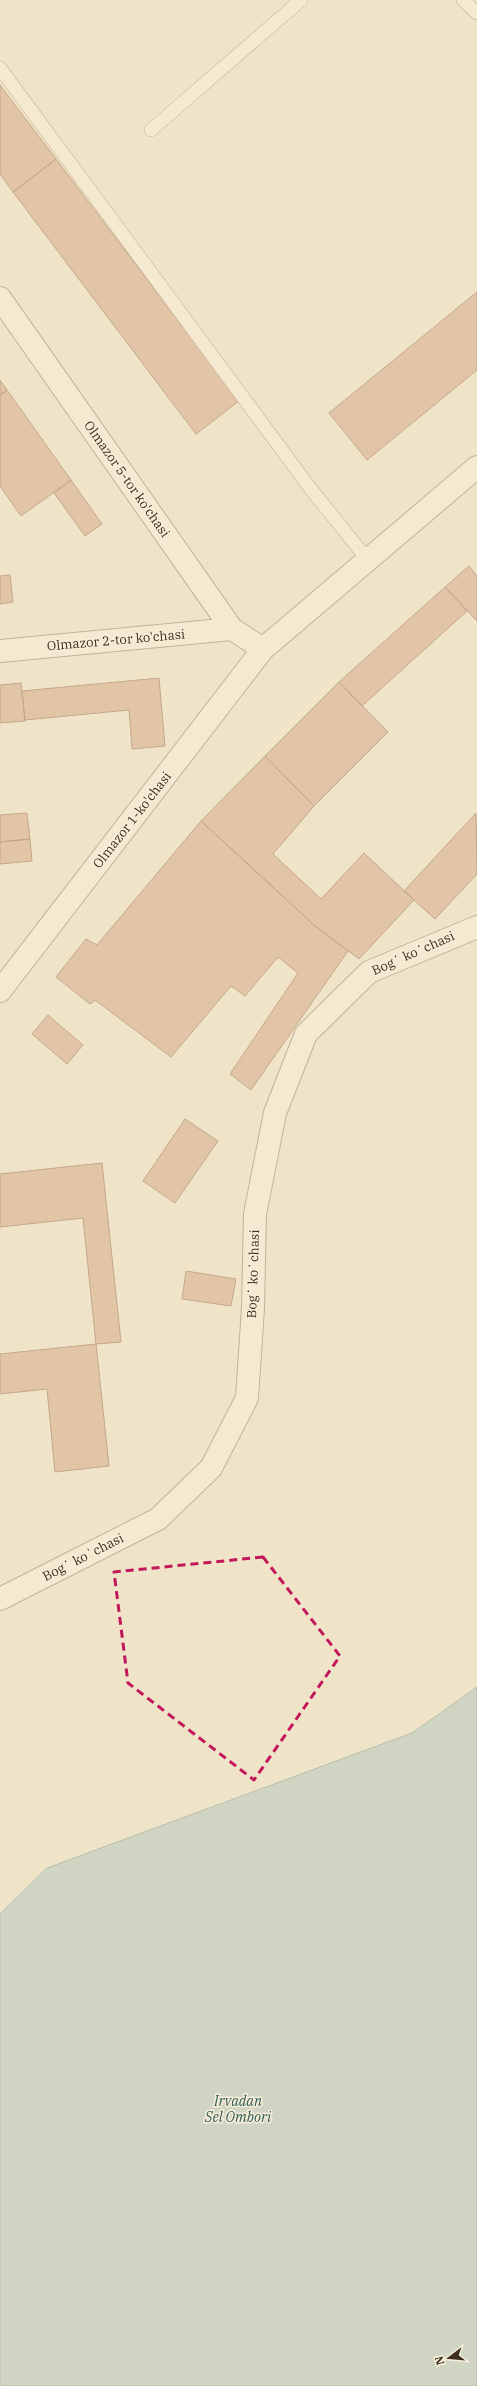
<svg xmlns="http://www.w3.org/2000/svg" width="477" height="2386" font-family="'IBM Plex Serif',serif">
<style>
.water{fill:#a9c4bc;stroke:#6f938a}
.building{fill:#cf9f7d;stroke:#8d5f41}
.lines{fill:none;stroke-linecap:round;stroke-linejoin:round}
.service-casing{stroke:#8d765c;stroke-width:14}
.minor-casing{stroke:#8d765c;stroke-width:24}
.service{stroke:#faf1dc;stroke-width:13}
.minor{stroke:#faf1dc;stroke-width:22}
.marked{fill:none;stroke:#c2185b;stroke-width:3;stroke-dasharray:8 5;stroke-linejoin:round}
.labels{text-anchor:middle;dominant-baseline:central;stroke-width:3;stroke-linejoin:round;paint-order:stroke}
.street-label{font-size:13px;fill:#3d2e20;stroke:#f7eed8}
.water-label{font-size:14px;font-style:italic;fill:#2f5d5a;stroke:#f7eed8}
</style>
<rect width="100%" height="100%" fill="#f0e4c8"/>
<!-- water -->
<path class="water" d="M 477,1687 L 477,2386 L 0,2386 L 0,1914 L 47,1868 L 412,1733 Z"/>
<!-- building -->
<path class="building" d="M 0,85 L 56,159 L 13,192 L 0,174 Z
M 56,159 L 239,401 L 196,434 L 13,192 Z
M 477,292 L 477,370 L 367,460 L 329,413 Z
M 0,380 L 7,390 L 0,395 Z
M 7,390 L 71,480 L 21,516 L 0,486 L 0,395 Z
M 71,480 L 102,524 L 85,536 L 54,493 Z
M 469,566 L 477,576 L 477,621 L 445,587 Z
M 10,575 L 13,602 L 0,604 L 0,576 Z
M 445,587 L 467,611 L 362,706 L 339,682 Z
M 159,678 L 165,746 L 132,749 L 129,710 L 25,720 L 22,691 Z
M 339,682 L 388,732 L 314,806 L 265,756 Z
M 21,683 L 25,721 L 0,723 L 0,685 Z
M 265,756 L 314,806 L 273,854 L 321,899 L 364,853 L 414,900 L 359,959 L 314,925 L 201,821 Z
M 27,813 L 30,839 L 0,842 L 0,815 Z
M 476,813 L 477,874 L 435,919 L 404,891 Z
M 201,821 L 314,925 L 348,951 L 251,1090 L 230,1074 L 298,973 L 278,957 L 245,996 L 231,986 L 171,1057 L 95,1000 L 90,1004 L 56,977 L 86,939 L 97,945 Z
M 30,839 L 32,861 L 0,864 L 0,842 Z
M 48,1015 L 83,1045 L 67,1064 L 32,1034 Z
M 185,1119 L 218,1141 L 175,1203 L 143,1181 Z
M 102,1163 L 121,1342 L 96,1344 L 83,1218 L 0,1227 L 0,1174 Z
M 186,1271 L 236,1279 L 231,1306 L 182,1299 Z
M 96,1344 L 109,1466 L 55,1472 L 47,1389 L 0,1394 L 0,1354 Z"/>
<g class="lines">
<!-- service casing -->
<g class="service-casing">
<path id="service" d="M 463,0 L 477,13
M 0,68 L 310,488 L 367,559
M 151,130 L 301,0"/>
</g>
<!-- minor casing -->
<g class="minor-casing">
<path id="minor" d="M 0,298 L 232,629 L 263,649
M 0,651 L 232,629
M 0,991 L 263,649 L 477,467
M 0,1599 L 158,1519 L 211,1468 L 247,1398 L 253,1308 L 255,1214 L 275,1113 L 306,1034 L 369,972 L 477,927"/>
</g>
<!-- service -->
<use href="#service" class="service"/>
<!-- minor -->
<use href="#minor" class="minor"/>
</g>
<!-- marked area -->
<path d="M0 0H477V2386H0ZM 263,1557 L 340,1656 L 254,1780 L 128,1683 L 114,1572 Z" fill="#f0e4c8" fill-opacity=".55" fill-rule="evenodd"/>
<path class="marked" d="M 263,1557 L 340,1656 L 254,1780 L 128,1683 L 114,1572 Z"/>
<g class="labels">
<!-- street labels -->
<g class="street-label">
<text transform="translate(127 479) rotate(55)">Olmazor 5-tor ko'chasi</text>
<text transform="translate(116 640) rotate(-5)">Olmazor 2-tor ko'chasi</text>
<text transform="translate(132 820) rotate(-52)">Olmazor 1-ko'chasi</text>
<text transform="translate(413 953) rotate(-24)">Bogʻ koʻchasi</text>
<text transform="translate(253 1274) rotate(-88)">Bogʻ koʻchasi</text>
<text transform="translate(83 1557) rotate(-27)">Bogʻ koʻchasi</text>
</g>
<!-- water labels -->
<g class="water-label">
<text x="238" y="2101">Irvadan<tspan x="238" dy="16">Sel Ombori</tspan></text>
</g>
</g>
<!-- north arrow -->
<g transform="translate(449 2358) rotate(254)" stroke="#f7eed8" stroke-width="3" paint-order="stroke">
<path d="M0-3L7 15L0 10L-7 15Z" fill="#3d2e20"/>
<text y="-6" font-size="11" font-weight="bold" text-anchor="middle" fill="#3d2e20">N</text>
</g>
</svg>
